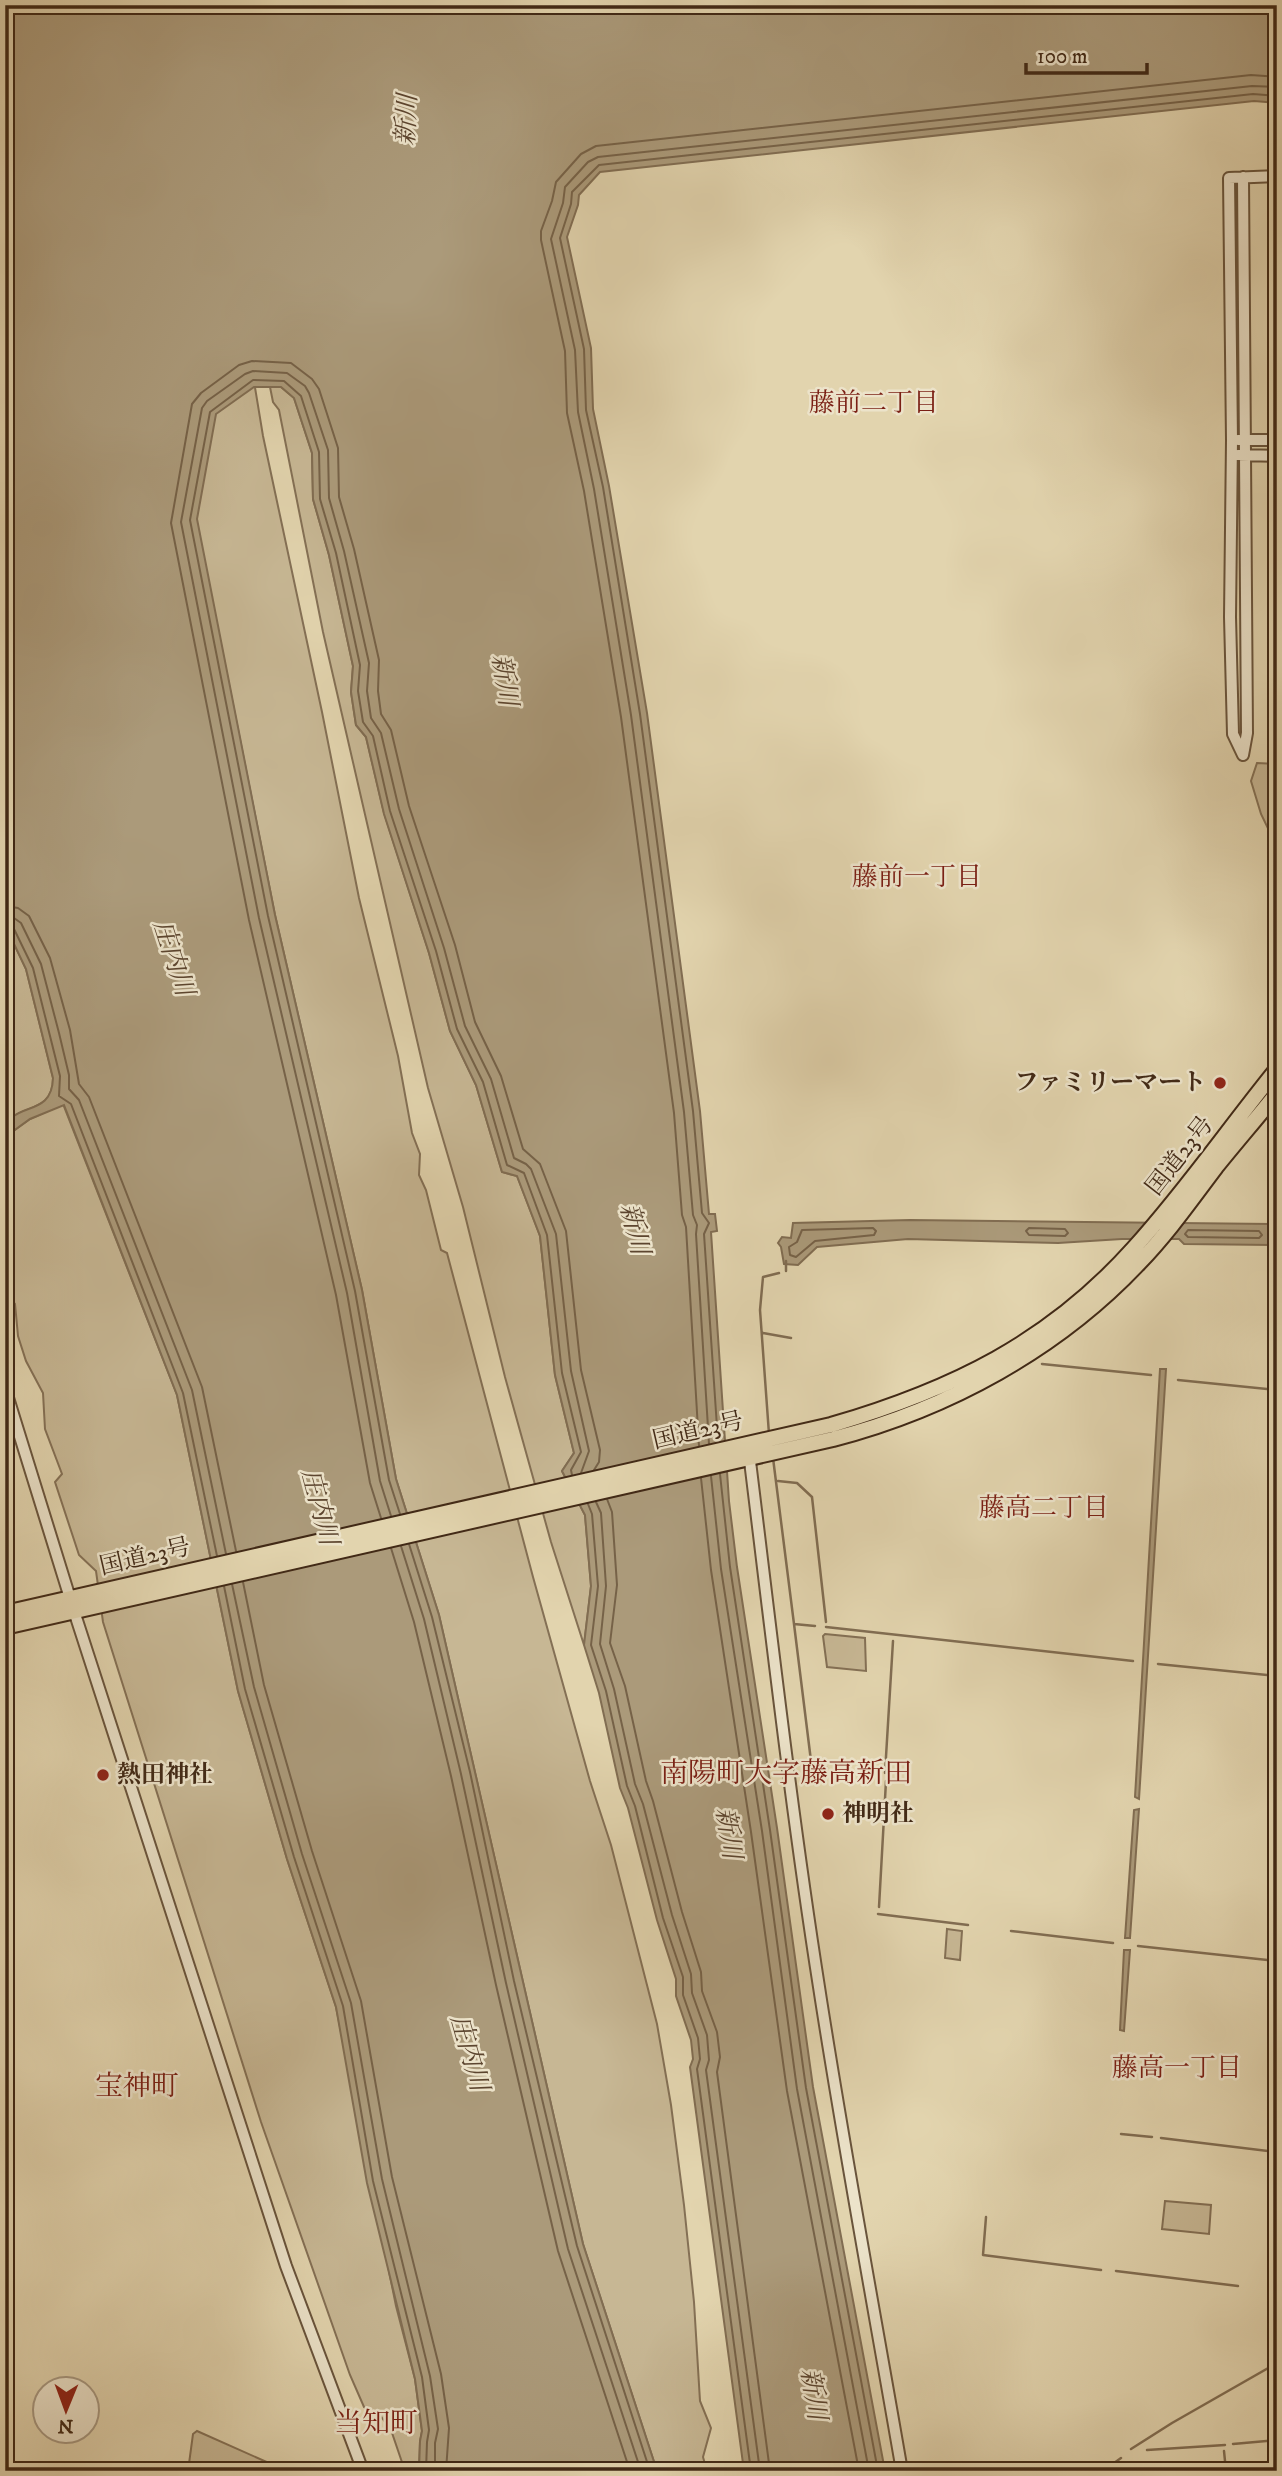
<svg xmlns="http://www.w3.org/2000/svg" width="1282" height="2476" font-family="'IM FELL DW Pica','Noto Serif JP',serif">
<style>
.green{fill:#c7b794;stroke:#847055;stroke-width:2}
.water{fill:#ab9a7a;stroke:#816d52;stroke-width:2}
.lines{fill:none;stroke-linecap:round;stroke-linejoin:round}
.shore{stroke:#766248;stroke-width:2}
.stream{stroke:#816d52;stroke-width:2.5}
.tertiary-casing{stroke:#69543c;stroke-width:14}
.trunk-casing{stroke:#412916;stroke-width:18}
.tertiary{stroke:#ece3ca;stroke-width:10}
.trunk{stroke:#e2d4ae;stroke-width:14}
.poi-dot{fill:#8f2418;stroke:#ece3ca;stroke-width:2.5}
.labels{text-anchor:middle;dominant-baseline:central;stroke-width:5;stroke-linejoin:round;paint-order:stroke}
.poi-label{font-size:24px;font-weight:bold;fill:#412916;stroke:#ece3ca;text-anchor:start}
.street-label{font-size:24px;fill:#412916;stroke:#ece3ca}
.water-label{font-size:26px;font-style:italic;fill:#5c452f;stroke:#ece3ca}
.neighbourhood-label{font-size:26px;fill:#7a1f14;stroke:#ece3ca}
.quarter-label{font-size:28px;fill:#7a1f14;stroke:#ece3ca}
</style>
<rect width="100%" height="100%" fill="#e2d4ae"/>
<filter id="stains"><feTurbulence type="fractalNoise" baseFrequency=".00286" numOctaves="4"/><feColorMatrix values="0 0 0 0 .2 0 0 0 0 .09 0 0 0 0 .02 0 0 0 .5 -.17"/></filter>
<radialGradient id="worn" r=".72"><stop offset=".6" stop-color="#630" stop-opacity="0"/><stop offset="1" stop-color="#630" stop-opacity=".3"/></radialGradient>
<!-- green -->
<path class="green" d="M 192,5 L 263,436 L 322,712 L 359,898 L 398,1056 L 412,1133 L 420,1154 L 419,1175 L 426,1190 L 441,1250 L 447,1253 L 533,1577 L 590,1781 L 611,1845 L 657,2024 L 671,2105 L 684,2205 L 694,2302 L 700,2401 L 711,2428 L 703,2457 L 707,2471 L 657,2471 L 583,2244 L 439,1615 L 396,1479 L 362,1290 L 275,915 L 196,519 Z
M 270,387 L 281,387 L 294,398 L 312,453 L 313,499 L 329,555 L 353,666 L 351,692 L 356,725 L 366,737 L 384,813 L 429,953 L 450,1031 L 476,1085 L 502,1172 L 517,1176 L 540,1236 L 555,1375 L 574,1453 L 562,1471 L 585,1515 L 591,1586 L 584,1645 L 551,1542 L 505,1377 L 463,1207 L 428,1088 L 323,632 L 279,410 L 273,402 Z
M 1257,763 L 1277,764 L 1277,847 L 1261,814 L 1251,781 Z
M 5,925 L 26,969 L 53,1078 C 53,1113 23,1103 5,1124 Z
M 63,1104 L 177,1395 L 238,1691 L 287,1859 L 336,2007 L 396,2306 L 415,2379 L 422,2431 L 420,2441 L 419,2471 L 405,2471 L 391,2430 L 382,2418 L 364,2407 L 350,2375 L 261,2122 L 103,1622 L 96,1571 L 79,1555 L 55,1482 L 62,1474 L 45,1429 L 43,1393 L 26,1361 L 18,1336 L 15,1304 L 5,1293 L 5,1137 L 30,1119 Z
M 825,1634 L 865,1638 L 866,1671 L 827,1667 L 823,1636 Z
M 947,1929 L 962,1931 L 960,1960 L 945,1958 Z
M 1165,2201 L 1211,2205 L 1209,2234 L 1162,2229 Z
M 197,2431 L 287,2471 L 188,2471 L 193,2434 Z"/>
<!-- water -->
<path class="water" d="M 5,5 L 1277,5 L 1277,103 L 1254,101 L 600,172 L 579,195 L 578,205 L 567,237 L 591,348 L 593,409 L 609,486 L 647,713 L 700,1111 L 709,1214 L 715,1214 L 717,1231 L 711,1232 L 729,1501 L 737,1567 L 777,1828 L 813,2087 L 885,2471 L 744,2471 L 690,2067 L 693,2059 L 691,2040 L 676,1996 L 676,1979 L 657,1920 L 628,1808 L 620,1788 L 599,1693 L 584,1645 L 591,1586 L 585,1515 L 562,1471 L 574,1453 L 555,1375 L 540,1236 L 517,1176 L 502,1172 L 476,1085 L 450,1031 L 429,953 L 384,814 L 366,737 L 356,725 L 351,692 L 353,666 L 329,555 L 313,499 L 312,453 L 294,398 L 281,387 L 254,387 L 216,414 L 197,519 L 275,915 L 362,1290 L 396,1479 L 439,1615 L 583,2244 L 657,2471 L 419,2471 L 420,2441 L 422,2431 L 415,2379 L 367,2183 L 336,2007 L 287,1859 L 238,1691 L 177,1395 L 64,1105 L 30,1119 L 5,1137 C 5,1097 52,1122 53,1078 L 26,969 L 5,925 Z
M 910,1220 L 1277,1224 L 1277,1245 L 1184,1244 L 1179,1239 L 1122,1239 L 1058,1243 L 908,1239 L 817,1247 L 798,1265 L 784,1264 L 781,1247 L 778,1243 L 782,1237 L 791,1238 L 793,1223 Z
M 1160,1369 L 1166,1369 L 1139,1799 L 1135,1797 Z
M 1139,1809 L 1130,1938 L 1125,1938 L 1134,1810 Z
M 1124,1950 L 1130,1950 L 1124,2031 L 1120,2030 Z"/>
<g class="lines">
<!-- shore -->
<path class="shore" d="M 5,906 L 18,908 L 29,916 L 50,958 L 70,1030 L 79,1084 L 89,1097 L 202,1387 L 236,1551
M 5,916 L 14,918 L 21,923 L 41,964 L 59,1033 L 69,1075 L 69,1089 L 79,1100 L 192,1390 L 226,1554
M 5,925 L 14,929 L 33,968 L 60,1076 L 59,1096 L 71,1104 L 183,1393 L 217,1556
M 873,1228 L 876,1231 L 874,1235 L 815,1241 L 796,1257 L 790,1255 L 789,1247 L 797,1242 L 802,1230 Z
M 1029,1228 L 1065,1229 L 1068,1233 L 1065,1236 L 1029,1235 L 1026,1231 Z
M 1188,1230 L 1259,1231 L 1262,1235 L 1259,1238 L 1188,1237 L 1185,1234 Z
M 718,1442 L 704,1234 L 709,1223 L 702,1213 L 693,1111 L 640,714 L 603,487 L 586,410 L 584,349 L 560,238 L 571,204 L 572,192 L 599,165 L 1253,94 L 1277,96
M 709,1444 L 696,1234 L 697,1225 L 693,1215 L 684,1112 L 631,715 L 594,489 L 578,412 L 575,350 L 551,239 L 563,203 L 565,187 L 588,162 L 598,157 L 1252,86 L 1277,87
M 699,1446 L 686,1227 L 682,1215 L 674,1113 L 621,717 L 584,491 L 567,413 L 565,351 L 541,240 L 541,231 L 552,201 L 556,182 L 581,154 L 596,146 L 1251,75 L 1277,77
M 720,1474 L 730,1567 L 770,1830 L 806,2088 L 878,2471
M 711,1476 L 721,1569 L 762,1831 L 797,2089 L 869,2471
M 701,1478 L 711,1570 L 751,1832 L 787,2091 L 859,2471
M 607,1499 L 612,1512 L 617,1585 L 610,1643 L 625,1686 L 646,1781 L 653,1801 L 682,1912 L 701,1972 L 702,1991 L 717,2032 L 720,2057 L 717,2072 L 770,2471
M 596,1502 L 601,1513 L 606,1586 L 600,1644 L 614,1689 L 635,1784 L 643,1804 L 672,1915 L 691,1974 L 692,1993 L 707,2035 L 709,2060 L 706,2070 L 760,2471
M 588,1504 L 592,1514 L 598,1586 L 591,1645 L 606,1691 L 627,1786 L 635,1806 L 663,1918 L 683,1977 L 683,1995 L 698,2038 L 700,2059 L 697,2069 L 751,2471
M 400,1514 L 389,1480 L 355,1291 L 268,916 L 190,520 L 210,412 L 253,380 L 284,381 L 301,396 L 319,452 L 320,499 L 336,553 L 360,665 L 358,691 L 363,722 L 373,736 L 390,811 L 436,951 L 457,1029 L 483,1082 L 507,1165 L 524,1173 L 547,1235 L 562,1373 L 581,1452 L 571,1470 L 572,1475
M 391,1516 L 380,1481 L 347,1293 L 259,918 L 181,522 L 202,408 L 207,401 L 245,374 L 253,371 L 287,373 L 305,386 L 309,393 L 328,450 L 329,498 L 344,551 L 369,663 L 367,691 L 371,718 L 381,733 L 399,809 L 444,948 L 465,1026 L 491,1079 L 514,1158 L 526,1164 L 531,1169 L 556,1234 L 571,1371 L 589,1451 L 581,1473
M 381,1518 L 370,1483 L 336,1295 L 249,920 L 171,523 L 192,404 L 201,393 L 239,365 L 252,361 L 291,363 L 312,379 L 319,389 L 338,448 L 339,497 L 354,549 L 379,660 L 378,691 L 381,714 L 391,730 L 409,806 L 455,945 L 475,1022 L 501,1076 L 523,1149 L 540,1164 L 566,1231 L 581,1370 L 600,1450 L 599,1462 L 594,1470
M 409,1544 L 432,1617 L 470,1772 L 514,1981 L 577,2246 L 650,2471
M 401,1546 L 424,1619 L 461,1774 L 506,1983 L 568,2249 L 641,2471
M 391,1548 L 414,1622 L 451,1776 L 496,1985 L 558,2251 L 630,2471
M 243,1582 L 264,1685 L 312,1851 L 361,2001 L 392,2177 L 441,2374 L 449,2428 L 446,2471
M 232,1584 L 254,1687 L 302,1854 L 351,2003 L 382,2179 L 430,2376 L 438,2429 L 435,2443 L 435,2471
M 224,1586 L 245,1689 L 294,1857 L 343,2006 L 373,2181 L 422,2377 L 429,2430 L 427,2442 L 426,2471"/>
<!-- stream -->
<path class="stream" d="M 786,1271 L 786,1261
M 763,1333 L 791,1338
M 1042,1364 L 1151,1375
M 1178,1380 L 1277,1390
M 769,1434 L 760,1310 L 763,1277 L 779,1273
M 773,1458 L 794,1624 L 815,1626
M 778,1481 L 797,1483 L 812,1497 L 826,1622
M 794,1624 L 811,1761 L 819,1767 L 827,1768
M 826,1627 L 1133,1661
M 1158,1664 L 1277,1676
M 885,1773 L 893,1641
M 879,1907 L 886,1781
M 878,1914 L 968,1925
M 1011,1931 L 1113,1943
M 1138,1946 L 1277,1961
M 1121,2134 L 1152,2137
M 1161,2138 L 1277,2152
M 986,2217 L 983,2255 L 1101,2270
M 1116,2271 L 1238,2286
M 1233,2444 L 1277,2440
M 1131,2449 L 1172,2423 L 1277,2363
M 1147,2450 L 1225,2445
M 1224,2451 L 1226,2471
M 1103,2471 L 1121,2458"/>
<!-- tertiary casing -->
<g class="tertiary-casing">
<path id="tertiary" d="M 1238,440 L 1277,440
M 1238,455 L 1277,456
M 1243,755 L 1233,734 L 1230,617 L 1232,440 L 1229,178 L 1277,176
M 1243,755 L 1247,733 L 1243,177
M 5,1388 L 74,1611 L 286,2266 L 363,2471
M 749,1453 C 771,1631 791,1809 819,1987 C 844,2149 874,2309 902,2471
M 5,2467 L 7,2471"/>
</g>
<!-- trunk casing -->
<g class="trunk-casing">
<path id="trunk" d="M 5,1613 L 831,1425 C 951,1390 1049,1343 1134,1248 C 1185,1192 1229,1128 1277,1069
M 5,1627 L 833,1439 C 948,1409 1057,1350 1139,1263 C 1168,1233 1191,1200 1216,1167 C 1236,1142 1257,1118 1277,1093"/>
</g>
<!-- tertiary -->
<use href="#tertiary" class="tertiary"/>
<!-- trunk -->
<use href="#trunk" class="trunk"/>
</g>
<!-- markers -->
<g class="poi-dot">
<circle cx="1220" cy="1083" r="7"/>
<circle cx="103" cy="1775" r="7"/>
<circle cx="828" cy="1814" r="7"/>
</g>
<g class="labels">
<!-- poi labels -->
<g class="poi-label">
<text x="1206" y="1083" text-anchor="end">ファミリーマート</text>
<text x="117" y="1775">熱田神社</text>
<text x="842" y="1814">神明社</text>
</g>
<!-- street labels -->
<g class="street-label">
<text transform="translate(1180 1156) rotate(-52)">国道23号</text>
<text transform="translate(698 1431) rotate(-13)">国道23号</text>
<text transform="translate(145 1557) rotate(-13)">国道23号</text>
</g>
<!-- water labels -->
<g class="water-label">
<text transform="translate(407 120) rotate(-87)">新川</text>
<text transform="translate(504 680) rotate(81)">新川</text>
<text transform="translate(173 958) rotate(72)">庄内川</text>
<text transform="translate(634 1229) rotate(76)">新川</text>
<text transform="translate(319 1507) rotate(75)">庄内川</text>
<text transform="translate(728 1833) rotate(81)">新川</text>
<text transform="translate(469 2053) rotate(74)">庄内川</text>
<text transform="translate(813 2394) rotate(81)">新川</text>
</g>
<!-- neighbourhood labels -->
<g class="neighbourhood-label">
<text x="874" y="403">藤前二丁目</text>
<text x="917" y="877">藤前一丁目</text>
<text x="1044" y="1508">藤高二丁目</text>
<text x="1177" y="2068">藤高一丁目</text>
</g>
<!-- quarter labels -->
<g class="quarter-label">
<text x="786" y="1773">南陽町大字藤高新田</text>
<text x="137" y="2086">宝神町</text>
<text x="376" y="2423">当知町</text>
</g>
</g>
<!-- margin -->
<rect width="1282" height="2476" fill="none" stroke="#e2d4ae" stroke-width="28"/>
<rect x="7" y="7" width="1268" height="2462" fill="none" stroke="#412916" stroke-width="3.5"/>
<rect x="14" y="14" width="1254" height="2448" fill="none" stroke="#412916" stroke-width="2"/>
<!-- north arrow -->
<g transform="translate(66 2410) rotate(181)"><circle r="33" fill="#ece3ca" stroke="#a89982" stroke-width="2"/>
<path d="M0-5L12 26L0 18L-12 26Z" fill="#8f2418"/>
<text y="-10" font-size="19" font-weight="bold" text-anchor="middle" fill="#412916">N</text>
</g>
<!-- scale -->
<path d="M1026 63v10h121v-10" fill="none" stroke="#412916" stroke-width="3.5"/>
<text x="1037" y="63" font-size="21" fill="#412916" stroke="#ece3ca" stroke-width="5" paint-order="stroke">100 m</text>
<rect width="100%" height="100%" filter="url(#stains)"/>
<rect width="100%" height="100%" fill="url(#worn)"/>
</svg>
